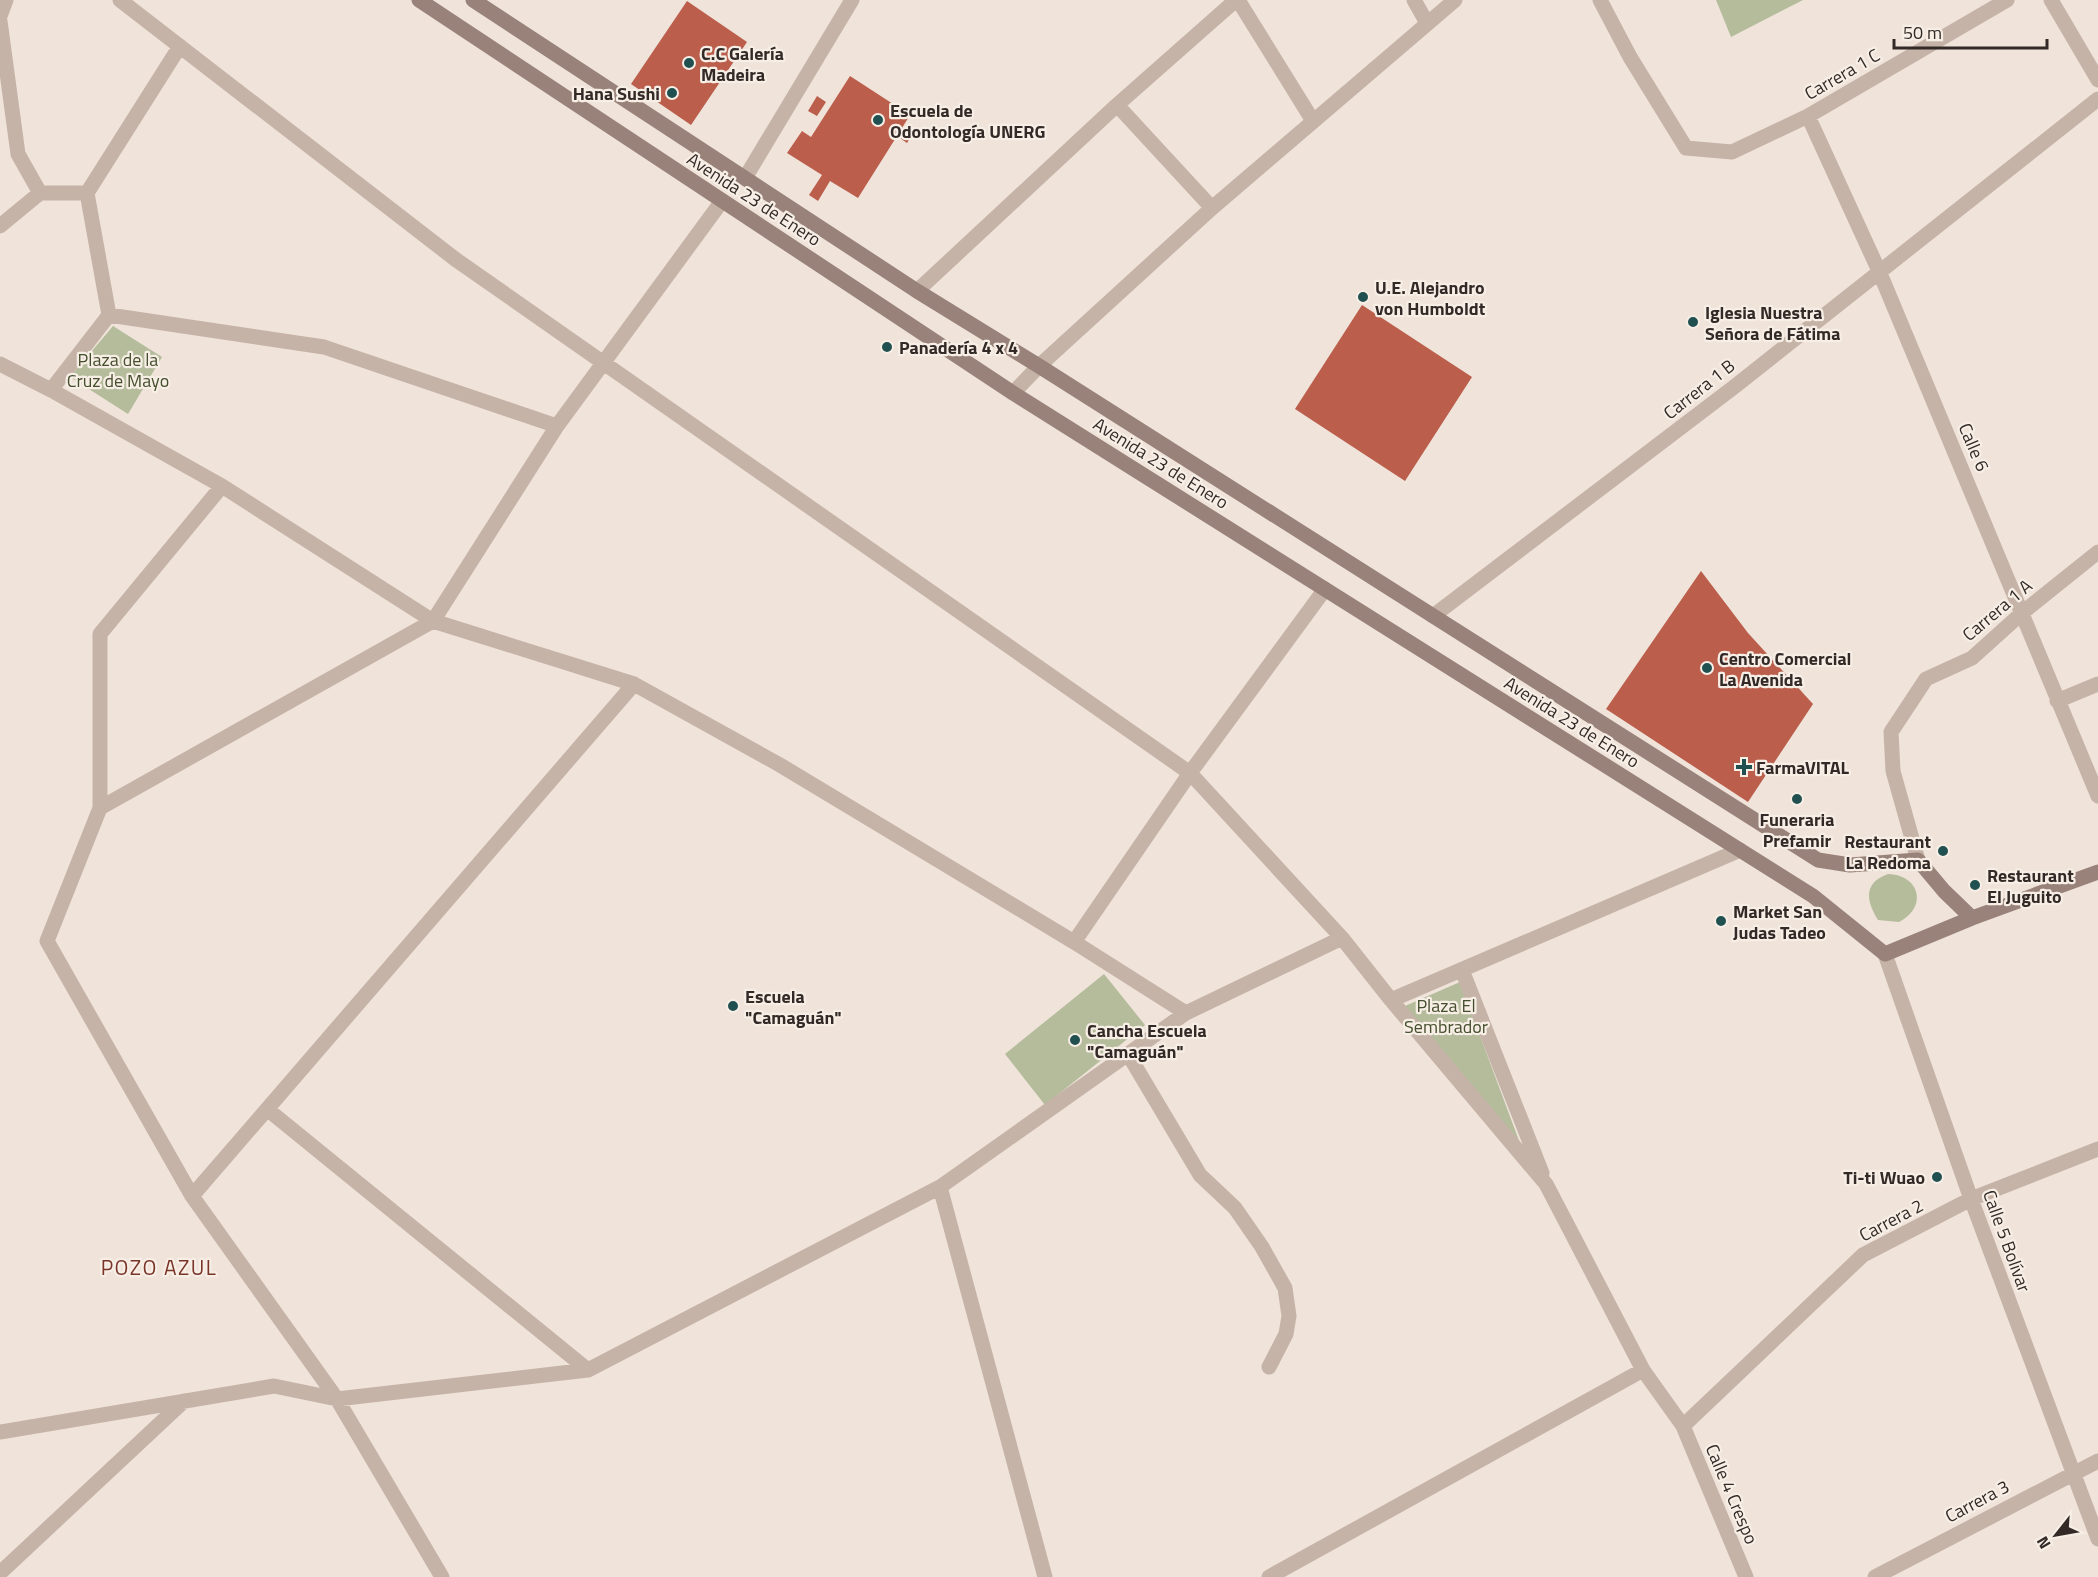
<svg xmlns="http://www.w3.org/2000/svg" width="2098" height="1577" font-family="'Titillium Web',sans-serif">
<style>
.green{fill:#b4bc9c}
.building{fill:#bb5e4c}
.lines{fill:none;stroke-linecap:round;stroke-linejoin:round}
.minor{stroke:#c6b3a7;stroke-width:15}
.secondary{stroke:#998279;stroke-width:15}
.poi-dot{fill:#215050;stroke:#f7eee6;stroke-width:2}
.labels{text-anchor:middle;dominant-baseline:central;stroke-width:4.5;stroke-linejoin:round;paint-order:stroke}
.poi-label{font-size:18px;font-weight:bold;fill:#332a27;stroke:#f7eee6;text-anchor:start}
.street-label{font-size:18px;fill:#332a27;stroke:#f7eee6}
.park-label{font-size:18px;fill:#454f2d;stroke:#f7eee6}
.quarter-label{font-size:21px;letter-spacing:1.5px;fill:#7a3428;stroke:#f7eee6}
</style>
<rect width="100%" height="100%" fill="#efe3da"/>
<!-- green -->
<path class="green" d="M 1716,0 L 1803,0 L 1731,37 Z
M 113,326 L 162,357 L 128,414 L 70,377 Z
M 1888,874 C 1920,875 1928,907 1899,922 L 1878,920 C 1866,901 1863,883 1888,874 Z
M 1104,974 L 1145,1025 L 1045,1105 L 1005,1054 Z
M 1460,982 L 1521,1146 L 1405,1006 Z"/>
<!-- building -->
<path class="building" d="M 687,1 L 747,42 L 691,125 L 631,84 Z
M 850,76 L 910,115 L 902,128 L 912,135 L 907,143 L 897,136 L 858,198 L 830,181 L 818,201 L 809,195 L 822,175 L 787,153 L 802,131 L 811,137 Z
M 817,96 L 826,102 L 817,116 L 808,111 Z
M 1362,305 L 1472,377 L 1405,481 L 1295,409 Z
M 1701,571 L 1748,633 L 1813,704 L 1748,802 L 1606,709 Z"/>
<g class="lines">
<!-- minor -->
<path class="minor" d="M 120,0 L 455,259 L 1190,773 L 1342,938 L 1391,1000 L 1546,1184 L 1643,1370 L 1683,1426 L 1746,1577
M 1238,0 L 1313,121
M 1414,0 L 1427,23
M 1600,0 L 1630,57 L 1686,148 L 1732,152 L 1808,116 L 2007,0
M 2051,0 L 2098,80
M 0,16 L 6,0
M 0,21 L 18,154 L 40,193
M 1117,105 L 1212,208
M 1808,116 L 1879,271 L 2098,796
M 745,178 L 852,0
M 0,226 L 40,193 L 87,193 L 180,46
M 917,291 L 1117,105 L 1236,0
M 109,315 L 324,347 L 557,426
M 0,364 L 51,390 L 222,486 L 433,621 L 634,684 L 780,765 L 1074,942 L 1186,1013
M 51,390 L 109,315 L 87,193
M 1013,393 L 1039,366 L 1212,208 L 1455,0
M 1433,616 L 1734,387 L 2098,99
M 2057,701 L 2098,684
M 100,808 L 100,634 L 222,486
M 1918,860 L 1893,771 L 1891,732 L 1926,679 L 1972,658 L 2022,613 L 2098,552
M 1074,942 L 1190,773 L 1325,589
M 1885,954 L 1971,1199 L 2098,1539
M 1462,970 L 1542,1173
M 1391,1000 L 1740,850
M 1128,1054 L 1200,1175 L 1235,1208 L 1262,1247 L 1285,1288 L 1289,1316 L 1286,1334 L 1269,1367
M 267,1109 L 588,1370
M 940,1187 L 1045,1577
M 192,1196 L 634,684
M 1683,1426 L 1863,1255 L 1971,1199 L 2098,1149
M 0,1432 L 274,1386 L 337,1399 L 588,1370 L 940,1187 L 1186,1013 L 1342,938
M 0,1573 L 184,1401
M 442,1577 L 337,1399 L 192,1196 L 47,941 L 100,808 L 433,621 L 557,426 L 722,201
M 1269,1577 L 1643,1370
M 1875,1577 L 2098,1461"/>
<!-- secondary -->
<path class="secondary" d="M 419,0 L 1013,393 L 1813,896 L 1885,954 L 1972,918 L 2098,872
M 473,0 L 917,291 L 1039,366 L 1818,860 L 1850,865 L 1918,860 L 1944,891 L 1972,918"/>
</g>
<!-- markers -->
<g class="poi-dot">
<circle cx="689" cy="63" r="6"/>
<circle cx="672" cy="93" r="6"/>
<circle cx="878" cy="120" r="6"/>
<circle cx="1363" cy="297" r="6"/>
<circle cx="1693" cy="322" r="6"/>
<circle cx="887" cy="347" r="6"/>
<circle cx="1707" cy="668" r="6"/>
<path d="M1741 758h6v6h6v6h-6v6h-6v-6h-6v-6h6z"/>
<circle cx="1797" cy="799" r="6"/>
<circle cx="1943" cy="851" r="6"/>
<circle cx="1975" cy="885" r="6"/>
<circle cx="1721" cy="921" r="6"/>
<circle cx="733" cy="1006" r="6"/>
<circle cx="1075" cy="1040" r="6"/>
<circle cx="1937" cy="1177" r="6"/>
</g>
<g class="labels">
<!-- poi labels -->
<g class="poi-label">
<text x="701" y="53">C.C Galería<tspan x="701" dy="21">Madeira</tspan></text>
<text x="660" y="93" text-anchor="end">Hana Sushi</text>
<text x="890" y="110">Escuela de<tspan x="890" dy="21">Odontología UNERG</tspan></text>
<text x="1375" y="287">U.E. Alejandro<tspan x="1375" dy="21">von Humboldt</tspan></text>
<text x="1705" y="312">Iglesia Nuestra<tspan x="1705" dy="21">Señora de Fátima</tspan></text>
<text x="899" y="347">Panadería 4 x 4</text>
<text x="1719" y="658">Centro Comercial<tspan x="1719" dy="21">La Avenida</tspan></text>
<text x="1756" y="767">FarmaVITAL</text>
<text x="1797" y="819" text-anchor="middle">Funeraria<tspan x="1797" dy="21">Prefamir</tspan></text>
<text x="1931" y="841" text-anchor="end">Restaurant<tspan x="1931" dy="21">La Redoma</tspan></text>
<text x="1987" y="875">Restaurant<tspan x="1987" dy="21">El Juguito</tspan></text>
<text x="1733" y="911">Market San<tspan x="1733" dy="21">Judas Tadeo</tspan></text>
<text x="745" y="996">Escuela<tspan x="745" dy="21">"Camaguán"</tspan></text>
<text x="1087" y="1030">Cancha Escuela<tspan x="1087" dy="21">"Camaguán"</tspan></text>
<text x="1925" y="1177" text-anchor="end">Ti-ti Wuao</text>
</g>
<!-- street labels -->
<g class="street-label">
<text transform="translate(1842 74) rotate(-30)">Carrera 1 C</text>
<text transform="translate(754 199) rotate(33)">Avenida 23 de Enero</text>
<text transform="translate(1699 389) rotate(-38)">Carrera 1 B</text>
<text transform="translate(1974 447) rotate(67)">Calle 6</text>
<text transform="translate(1161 463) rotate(32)">Avenida 23 de Enero</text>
<text transform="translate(1997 610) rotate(-40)">Carrera 1 A</text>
<text transform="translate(1572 722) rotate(32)">Avenida 23 de Enero</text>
<text transform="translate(1891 1220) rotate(-28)">Carrera 2</text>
<text transform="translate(2007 1241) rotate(70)">Calle 5 Bolívar</text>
<text transform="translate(1732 1494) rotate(67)">Calle 4 Crespo</text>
<text transform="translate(1977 1501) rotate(-28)">Carrera 3</text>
</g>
<!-- park labels -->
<g class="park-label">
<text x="118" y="359">Plaza de la<tspan x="118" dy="21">Cruz de Mayo</tspan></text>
<text x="1446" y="1005">Plaza El<tspan x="1446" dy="21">Sembrador</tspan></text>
</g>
<!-- quarter labels -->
<g class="quarter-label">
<text x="159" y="1267">POZO AZUL</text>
</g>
</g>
<!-- north arrow -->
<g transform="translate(2056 1535) rotate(239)" stroke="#f7eee6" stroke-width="4.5" paint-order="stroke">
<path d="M0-4.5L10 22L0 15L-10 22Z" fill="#332a27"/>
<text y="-9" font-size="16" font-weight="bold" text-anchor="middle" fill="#332a27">N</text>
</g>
<!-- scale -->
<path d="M1894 39v9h153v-9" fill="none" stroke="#332a27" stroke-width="3"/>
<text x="1903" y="39" font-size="18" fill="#332a27" stroke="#f7eee6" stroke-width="4.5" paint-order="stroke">50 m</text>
</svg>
